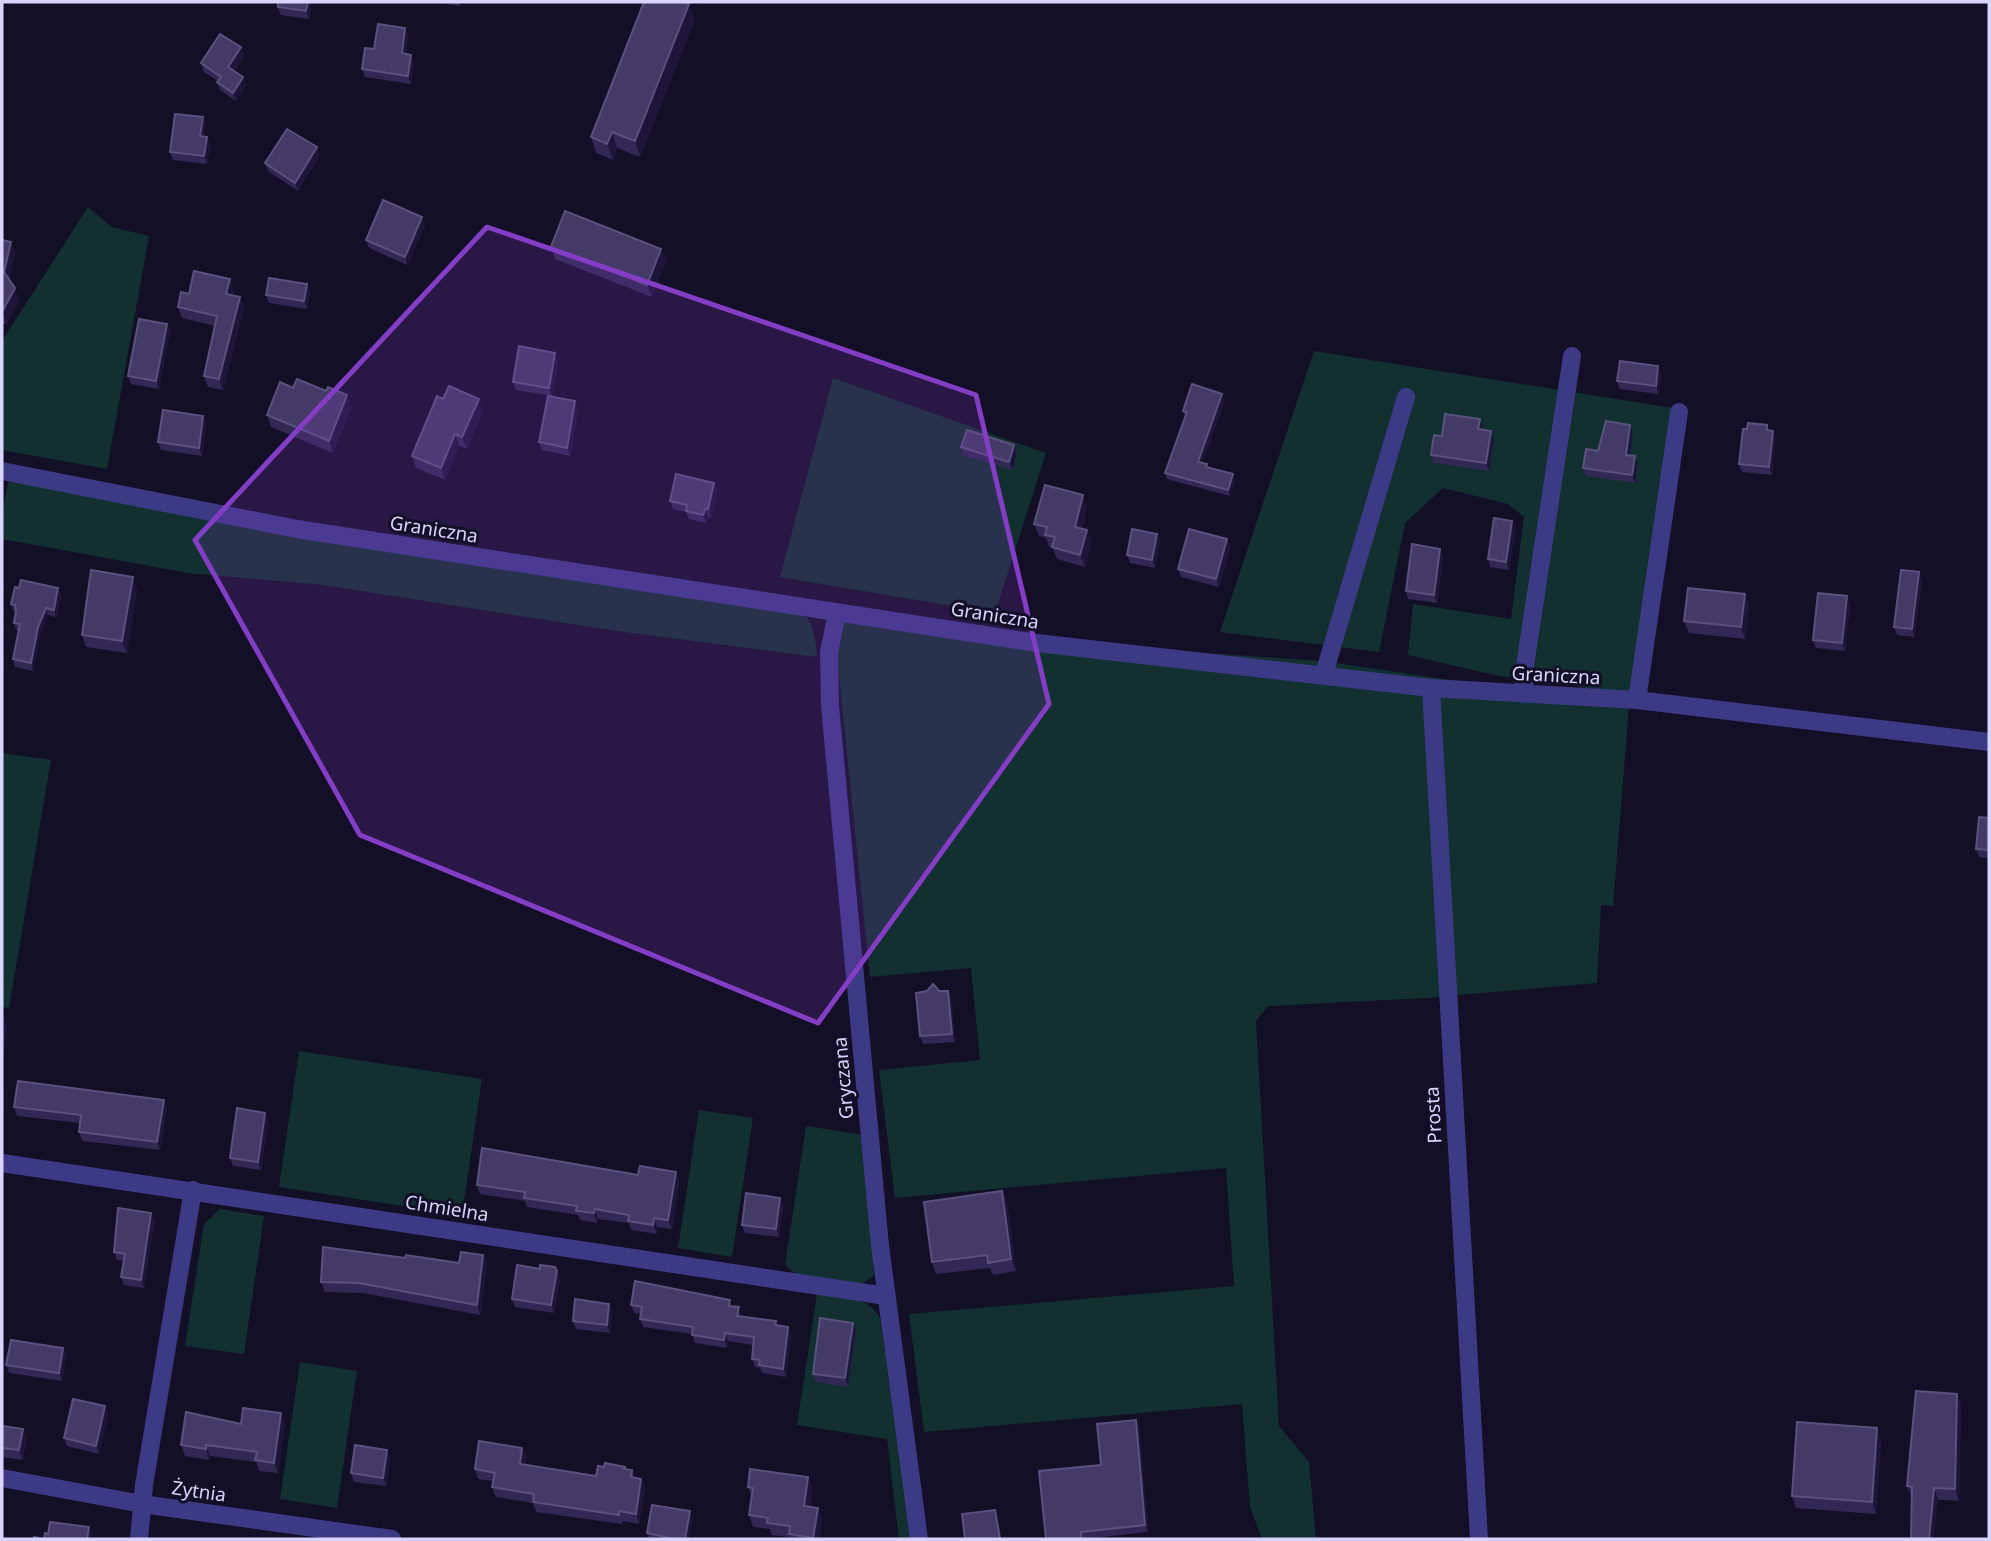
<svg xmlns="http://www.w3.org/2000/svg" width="1991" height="1541" font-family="'Noto Sans',sans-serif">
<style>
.green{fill:#12302f}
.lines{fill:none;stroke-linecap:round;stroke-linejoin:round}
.street{stroke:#3d3a85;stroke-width:18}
.wall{fill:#312854}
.shaded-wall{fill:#1d163a}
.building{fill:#433a66;stroke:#5a527e;stroke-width:2}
.marked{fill:#843dc5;fill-opacity:0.2;stroke:#843dc5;stroke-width:5;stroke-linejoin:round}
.labels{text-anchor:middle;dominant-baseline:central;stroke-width:6;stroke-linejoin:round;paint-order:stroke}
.street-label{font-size:19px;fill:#d9d4ff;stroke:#130f26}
</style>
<rect width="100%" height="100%" fill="#130f26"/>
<!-- green -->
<path class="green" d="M 88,207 L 112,227 L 149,236 L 107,469 L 2,450 L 2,341 Z
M 1314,351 L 1673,408 L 1630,691 L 1622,693 L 1494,675 L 1408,655 L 1413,604 L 1511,619 L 1524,517 L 1508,504 L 1443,488 L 1405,523 L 1379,652 L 1220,632 Z
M 833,378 L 1046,453 L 995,613 L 780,577 Z
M 10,474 L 798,607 C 814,622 815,635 817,657 L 617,631 L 323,585 L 188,573 L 2,539 L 2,512 Z
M 840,617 L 1028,641 L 1322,661 L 1629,706 L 1613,906 L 1601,905 L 1597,983 L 1425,998 L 1268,1006 L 1256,1021 L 1279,1426 L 1309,1462 L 1316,1539 L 1262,1539 L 1250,1507 L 1242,1404 L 924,1432 L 909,1314 L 1234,1286 L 1226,1168 L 895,1198 L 879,1070 L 980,1060 L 971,968 L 870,977 L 834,627 Z
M 2,753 L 51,760 L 9,1008 L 2,1007 Z
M 299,1051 L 482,1079 L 462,1215 L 279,1187 Z
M 699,1110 L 753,1118 L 732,1257 L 678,1248 Z
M 806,1126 L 865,1135 L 874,1275 L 862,1284 L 796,1274 L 785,1265 Z
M 220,1209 L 264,1216 L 244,1354 L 185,1346 L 204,1224 Z
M 817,1294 C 837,1297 870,1296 880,1318 L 911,1539 L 899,1539 L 887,1439 L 797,1425 Z
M 300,1362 L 357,1371 L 337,1508 L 280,1499 Z"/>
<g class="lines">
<!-- street -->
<path class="street" d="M 2,471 L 297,529 L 1037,643 L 1431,688 L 1637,700 L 1989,742
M 837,613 L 829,652 L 830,706 L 880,1246 L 919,1539
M 1324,674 L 1406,397
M 1431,688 L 1479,1539
M 1524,694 L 1525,666 L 1572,356
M 1637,700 L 1679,412
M 2,1163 L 886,1296
M 2,1478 L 142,1504 L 392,1539
M 139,1539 L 144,1485 L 193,1190"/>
</g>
<!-- wall -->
<path class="wall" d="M 278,2 L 312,2 L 309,19 L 281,15 L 278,7 Z
M 433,2 L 460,2 L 460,6 Z
M 695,20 L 640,157 L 617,148 L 613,160 L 596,153 L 591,137 Z
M 405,28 L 408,36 L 406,54 L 414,63 L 411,84 L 365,77 L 362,69 L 374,49 Z
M 241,47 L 244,55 L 234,71 L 246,85 L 236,101 L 220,90 L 217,82 L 218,81 L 204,72 L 201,63 Z
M 203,117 L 206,125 L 204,136 L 207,137 L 210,145 L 207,164 L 173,160 L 170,152 Z
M 320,155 L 298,191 L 268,171 L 265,163 Z
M 425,225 L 407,265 L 369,248 L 366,240 Z
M 2,240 L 11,242 L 15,254 L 9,280 L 19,300 L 6,324 L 2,324 Z
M 551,247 L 661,249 L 666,261 L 652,297 L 555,259 Z
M 307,284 L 310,292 L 307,309 L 269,303 L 266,295 Z
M 234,290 L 233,295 L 240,297 L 244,308 L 223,390 L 208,387 L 204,376 L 215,326 L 182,318 L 178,307 L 189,294 Z
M 167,324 L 170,332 L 159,389 L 131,384 L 128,376 Z
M 558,361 L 552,396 L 516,390 L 513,382 Z
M 1658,366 L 1661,374 L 1658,394 L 1620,389 L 1617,381 Z
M 293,388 L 352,407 L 333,453 L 271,427 L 267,415 Z
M 1222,394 L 1225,400 L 1202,463 L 1207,464 L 1208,468 L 1235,481 L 1230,496 L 1167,479 L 1165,473 L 1185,416 L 1183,411 Z
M 443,399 L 483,411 L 467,449 L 459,446 L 445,480 L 416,468 L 412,456 Z
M 575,401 L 578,409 L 570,456 L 542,450 L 539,442 Z
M 203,416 L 206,424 L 202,456 L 161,450 L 158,442 Z
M 1630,425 L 1633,433 L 1630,456 L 1638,464 L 1635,483 L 1586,476 L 1583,468 L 1598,451 Z
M 1483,427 L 1482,430 L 1491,431 L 1494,439 L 1489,471 L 1434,463 L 1431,455 L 1442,436 Z
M 1769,431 L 1775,439 L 1772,475 L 1742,472 L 1739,464 Z
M 961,447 L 1017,453 L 1012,470 L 964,455 Z
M 714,483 L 717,491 L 711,518 L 708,517 L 706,523 L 689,519 L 686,512 L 673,509 L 670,501 Z
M 1087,507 L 1082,529 L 1087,530 L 1091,542 L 1085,567 L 1057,559 L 1052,547 L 1049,547 L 1046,538 L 1039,536 L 1034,524 Z
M 1512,521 L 1515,529 L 1509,570 L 1490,567 L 1488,559 Z
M 1227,539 L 1230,547 L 1219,587 L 1181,577 L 1178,569 Z
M 1160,542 L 1155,568 L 1130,563 L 1127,555 Z
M 1443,557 L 1437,603 L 1408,599 L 1406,591 Z
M 1922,580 L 1914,637 L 1897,635 L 1894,627 Z
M 19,588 L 58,588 L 61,596 L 56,617 L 48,615 L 40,635 L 33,671 L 15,667 L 13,659 L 19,630 L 16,630 L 14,623 L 16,612 L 14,612 L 11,604 Z
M 137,589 L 127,653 L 86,647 L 82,635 Z
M 1745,594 L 1749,606 L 1745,639 L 1689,633 L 1684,621 Z
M 1850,604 L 1845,651 L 1816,648 L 1813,640 Z
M 1989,818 L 1989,858 L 1979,857 L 1976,849 Z
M 939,991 L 948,991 L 951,999 L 955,1042 L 923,1044 L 920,1036 Z
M 14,1107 L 167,1108 L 160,1150 L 82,1141 L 79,1132 L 80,1123 L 17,1116 Z
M 265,1113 L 268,1121 L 261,1170 L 233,1166 L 230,1158 Z
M 676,1172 L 679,1181 L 672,1229 L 657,1227 L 657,1234 L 631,1230 L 629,1223 L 598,1219 L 597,1223 L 580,1220 L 578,1215 L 527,1207 L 525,1201 L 480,1194 L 477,1185 L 638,1175 Z
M 1002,1191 L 1007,1203 L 1016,1271 L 993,1275 L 990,1268 L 936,1274 L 932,1262 Z
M 780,1198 L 783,1206 L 779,1237 L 745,1233 L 742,1225 Z
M 154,1221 L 144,1288 L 124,1285 L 121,1277 L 123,1261 L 117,1260 L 114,1252 Z
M 483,1255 L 487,1264 L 480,1315 L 363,1293 L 325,1292 L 321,1282 L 405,1258 L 459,1263 Z
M 560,1279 L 554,1313 L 515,1307 L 512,1299 Z
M 609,1304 L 612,1312 L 610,1333 L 576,1329 L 573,1321 Z
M 631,1305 L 732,1306 L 741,1315 L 741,1317 L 776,1321 L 777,1325 L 788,1327 L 791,1335 L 786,1377 L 762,1373 L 760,1368 L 755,1367 L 752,1359 L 753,1345 L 728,1341 L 727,1348 L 695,1343 L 692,1334 L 643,1327 L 640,1319 L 641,1314 L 634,1313 Z
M 853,1323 L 856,1331 L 848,1387 L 816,1382 L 813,1374 Z
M 63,1348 L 66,1356 L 62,1381 L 9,1373 L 6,1365 Z
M 1957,1394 L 1961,1405 L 1959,1501 L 1912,1498 L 1907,1486 Z
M 108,1414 L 99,1454 L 67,1446 L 64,1438 Z
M 241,1424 L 285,1424 L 278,1473 L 259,1471 L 256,1462 L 210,1456 L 209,1460 L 185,1456 L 181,1445 Z
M 2,1426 L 23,1429 L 26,1439 L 23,1460 L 2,1457 Z
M 1139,1427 L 1148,1532 L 1083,1539 L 1046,1539 L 1101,1465 Z
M 1881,1440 L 1876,1514 L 1796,1508 L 1792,1496 Z
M 522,1448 L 526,1457 L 525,1464 L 596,1476 L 626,1470 L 632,1470 L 634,1478 L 641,1479 L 645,1488 L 639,1524 L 623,1521 L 622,1524 L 536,1512 L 533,1503 L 496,1497 L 492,1487 L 493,1481 L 478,1479 L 475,1469 Z
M 390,1458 L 386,1486 L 354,1482 L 351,1473 Z
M 808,1477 L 812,1489 L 810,1507 L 822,1520 L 819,1539 L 791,1539 L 790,1537 L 772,1535 L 770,1529 L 753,1527 L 749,1515 L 752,1497 L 748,1487 Z
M 690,1511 L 692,1519 L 689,1539 L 649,1539 L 647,1533 Z"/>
<!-- shaded-wall -->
<path class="shaded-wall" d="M 308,2 L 312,2 L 309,19 L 306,11 Z
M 689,4 L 695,20 L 640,157 L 635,141 Z
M 405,28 L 408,36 L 405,61 L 402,53 Z
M 241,47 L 244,55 L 231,75 L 228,67 Z
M 411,55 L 414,63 L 411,84 L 408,76 Z
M 243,77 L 246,85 L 236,101 L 233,93 Z
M 203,117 L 206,125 L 203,144 L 200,136 Z
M 612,132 L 617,148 L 613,160 L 607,144 Z
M 207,137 L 210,145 L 207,164 L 204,156 Z
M 317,147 L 320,155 L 298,191 L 295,183 Z
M 422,217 L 425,225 L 407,265 L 405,257 Z
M 11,242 L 15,254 L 9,284 L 4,272 Z
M 661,249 L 666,261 L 652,297 L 647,285 Z
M 230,279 L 234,290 L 230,305 L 226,294 Z
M 307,284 L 310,292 L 307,309 L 304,301 Z
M 15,288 L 19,300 L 6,324 L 2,312 Z
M 240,297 L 244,308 L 223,390 L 219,379 Z
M 167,324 L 170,332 L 159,389 L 156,381 Z
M 555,353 L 558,361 L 552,396 L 549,388 Z
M 1658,366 L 1661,374 L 1658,394 L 1656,386 Z
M 1222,394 L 1225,400 L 1200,468 L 1198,462 Z
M 347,395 L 352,407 L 333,453 L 329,441 Z
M 479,399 L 483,411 L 467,449 L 462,437 Z
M 575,401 L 578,409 L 570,456 L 567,448 Z
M 203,416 L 206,424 L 202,456 L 199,448 Z
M 1480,419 L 1483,427 L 1481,438 L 1478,429 Z
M 1630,425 L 1633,433 L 1629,463 L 1626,455 Z
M 1491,431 L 1494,439 L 1489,471 L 1486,463 Z
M 1773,431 L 1775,439 L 1772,475 L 1769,467 Z
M 455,434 L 459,446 L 445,480 L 441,468 Z
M 1014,445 L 1017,453 L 1012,470 L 1009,462 Z
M 1635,456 L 1638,464 L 1635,483 L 1632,475 Z
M 1233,474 L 1235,481 L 1230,496 L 1228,490 Z
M 714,483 L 717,491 L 711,518 L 708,509 Z
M 1083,495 L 1087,507 L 1079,539 L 1075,527 Z
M 705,509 L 708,517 L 706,523 L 703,515 Z
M 1512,521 L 1515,529 L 1509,570 L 1506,562 Z
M 1087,530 L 1091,542 L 1085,567 L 1080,555 Z
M 1157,534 L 1160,542 L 1155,568 L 1152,560 Z
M 1227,539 L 1230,547 L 1219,587 L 1216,579 Z
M 1440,549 L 1443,557 L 1437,603 L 1434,595 Z
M 1919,572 L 1922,580 L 1914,637 L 1912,629 Z
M 133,577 L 137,589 L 127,653 L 122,641 Z
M 58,588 L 61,596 L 56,617 L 54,610 Z
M 1745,594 L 1749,606 L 1745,639 L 1741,627 Z
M 1847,596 L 1850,604 L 1845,651 L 1842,643 Z
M 46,608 L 48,615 L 40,635 L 33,671 L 31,663 L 38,627 Z
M 948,991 L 951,999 L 955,1042 L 952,1034 Z
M 3,1016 L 7,1028 L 2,1064 L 2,1024 Z
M 164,1100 L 167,1108 L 160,1150 L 157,1142 Z
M 265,1113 L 268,1121 L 261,1170 L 258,1162 Z
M 676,1172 L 679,1181 L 672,1229 L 668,1220 Z
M 1002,1191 L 1007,1203 L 1016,1271 L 1011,1259 Z
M 780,1198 L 783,1206 L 779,1237 L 776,1229 Z
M 595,1209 L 598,1219 L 597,1223 L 594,1213 Z
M 151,1213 L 154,1221 L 144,1288 L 141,1280 Z
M 654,1218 L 657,1227 L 657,1234 L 653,1225 Z
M 483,1255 L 487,1264 L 480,1315 L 477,1305 Z
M 557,1271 L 560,1279 L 554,1313 L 551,1305 Z
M 609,1304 L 612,1312 L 610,1333 L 607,1325 Z
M 853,1323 L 856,1331 L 848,1387 L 845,1378 Z
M 788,1327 L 791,1335 L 786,1377 L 783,1369 Z
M 725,1333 L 728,1341 L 727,1348 L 724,1340 Z
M 63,1348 L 66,1356 L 62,1381 L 59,1373 Z
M 1957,1394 L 1961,1405 L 1959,1501 L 1955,1489 Z
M 105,1406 L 108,1414 L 99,1454 L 96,1446 Z
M 281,1413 L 285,1424 L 278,1473 L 274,1463 Z
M 1136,1420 L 1139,1427 L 1148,1532 L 1145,1525 Z
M 1877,1428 L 1881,1440 L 1876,1514 L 1872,1502 Z
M 23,1429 L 26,1439 L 23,1460 L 19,1450 Z
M 206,1445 L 210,1456 L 209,1460 L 206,1449 Z
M 522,1448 L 526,1457 L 523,1473 L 520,1464 Z
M 387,1450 L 390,1458 L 386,1486 L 383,1478 Z
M 808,1477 L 812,1489 L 808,1518 L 804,1506 Z
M 641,1479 L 645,1488 L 639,1524 L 636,1514 Z
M 1934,1488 L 1938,1499 L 1934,1539 L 1929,1539 Z
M 818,1508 L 822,1520 L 819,1539 L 814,1539 Z
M 995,1510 L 998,1518 L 1002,1539 L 1000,1539 Z
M 690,1511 L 692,1519 L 689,1539 L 685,1539 Z
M 89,1527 L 92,1535 L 91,1539 L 87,1539 Z"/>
<!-- building -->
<path class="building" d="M 278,2 L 308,2 L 306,11 L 278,7 Z
M 644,2 L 682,2 L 689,4 L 635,141 L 612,132 L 607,144 L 591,137 Z
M 378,24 L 405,28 L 402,53 L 411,55 L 408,76 L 362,69 L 365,48 L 374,49 Z
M 220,34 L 241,47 L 228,67 L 243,77 L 233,93 L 217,82 L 221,77 L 201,63 Z
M 175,114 L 203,117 L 200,136 L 207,137 L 204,156 L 170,152 Z
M 287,129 L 317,147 L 295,183 L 265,163 Z
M 383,200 L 422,217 L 405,257 L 366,240 Z
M 565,211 L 661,249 L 647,285 L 551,247 Z
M 2,240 L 11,242 L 4,272 L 15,288 L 2,312 Z
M 194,271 L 230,279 L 226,294 L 240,297 L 219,379 L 204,376 L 217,316 L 178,307 L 181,292 L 189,294 Z
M 269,278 L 307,284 L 304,301 L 266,295 Z
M 139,319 L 167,324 L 156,381 L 128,376 Z
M 519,346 L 555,353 L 549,388 L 513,382 Z
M 1620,361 L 1658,366 L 1656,386 L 1617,381 Z
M 297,379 L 326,391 L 328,387 L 347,395 L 329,441 L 267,415 L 280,382 L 293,388 Z
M 1192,384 L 1222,394 L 1198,462 L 1207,464 L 1206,467 L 1233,474 L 1228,490 L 1165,473 L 1187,412 L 1183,411 Z
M 449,386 L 479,399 L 462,437 L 455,434 L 441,468 L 412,456 L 437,396 L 443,399 Z
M 548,396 L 575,401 L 567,448 L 539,442 Z
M 163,410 L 203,416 L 199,448 L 158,442 Z
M 1445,414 L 1480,419 L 1478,429 L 1491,431 L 1486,463 L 1431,455 L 1434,435 L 1442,436 Z
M 1606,421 L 1630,425 L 1626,455 L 1635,456 L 1632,475 L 1583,468 L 1586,449 L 1598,451 Z
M 1748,423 L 1767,425 L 1767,430 L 1773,431 L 1769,467 L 1739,464 L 1743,429 L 1747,429 Z
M 967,430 L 1014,445 L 1009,462 L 961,447 Z
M 676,474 L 714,483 L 708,509 L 705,509 L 703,515 L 686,511 L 687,505 L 670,501 Z
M 1045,485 L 1083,495 L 1075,527 L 1087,530 L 1080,555 L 1052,547 L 1055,537 L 1045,535 L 1047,527 L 1034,524 Z
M 1494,518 L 1512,521 L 1506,562 L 1488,559 Z
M 1132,529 L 1157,534 L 1152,560 L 1127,555 Z
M 1189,529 L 1227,539 L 1216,579 L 1178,569 Z
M 1412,544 L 1440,549 L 1434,595 L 1406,591 Z
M 91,570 L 133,577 L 122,641 L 82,635 Z
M 1901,570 L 1919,572 L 1912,629 L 1894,627 Z
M 21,580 L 58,588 L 54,610 L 46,608 L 38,627 L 31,663 L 13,659 L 20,624 L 14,623 L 16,611 L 15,605 L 11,604 L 15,587 L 19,588 Z
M 1688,588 L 1745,594 L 1741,627 L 1684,621 Z
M 1818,593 L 1847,596 L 1842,643 L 1813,640 Z
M 1979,817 L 1989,818 L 1989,850 L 1976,849 Z
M 933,984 L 939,991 L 948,991 L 952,1034 L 920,1036 L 916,993 L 927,991 Z
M 18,1081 L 164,1100 L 157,1142 L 79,1132 L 81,1115 L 14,1107 Z
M 237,1108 L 265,1113 L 258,1162 L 230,1158 Z
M 482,1148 L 638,1175 L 640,1166 L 676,1172 L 668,1220 L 654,1218 L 653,1225 L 628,1221 L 629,1215 L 595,1209 L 594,1213 L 576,1211 L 577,1206 L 524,1198 L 525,1192 L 477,1185 Z
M 1002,1191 L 1011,1259 L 988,1263 L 987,1255 L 932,1262 L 924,1202 Z
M 746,1193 L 780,1198 L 776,1229 L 742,1225 Z
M 118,1208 L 151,1213 L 141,1280 L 121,1277 L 125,1254 L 114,1252 Z
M 323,1247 L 405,1258 L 406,1255 L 459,1263 L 461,1252 L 483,1255 L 477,1305 L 359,1283 L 321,1282 Z
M 517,1265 L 540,1269 L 540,1265 L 555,1267 L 557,1271 L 551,1305 L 512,1299 Z
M 635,1281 L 730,1300 L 729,1306 L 739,1307 L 737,1316 L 776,1321 L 775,1325 L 788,1327 L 783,1369 L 759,1365 L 760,1360 L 752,1359 L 754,1337 L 725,1333 L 724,1340 L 692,1335 L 693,1327 L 640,1319 L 642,1307 L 631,1305 Z
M 575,1299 L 609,1304 L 607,1325 L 573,1321 Z
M 820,1318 L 853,1323 L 845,1378 L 813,1374 Z
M 11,1340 L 63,1348 L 59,1373 L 6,1365 Z
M 1916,1391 L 1957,1394 L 1955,1489 L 1934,1488 L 1929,1539 L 1911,1539 L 1912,1487 L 1907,1486 Z
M 73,1399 L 105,1406 L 96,1446 L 64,1438 Z
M 243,1408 L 281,1413 L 274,1463 L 255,1460 L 257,1452 L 206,1445 L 206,1449 L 181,1445 L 186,1412 L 241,1424 Z
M 1136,1420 L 1145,1525 L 1081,1532 L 1081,1539 L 1046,1539 L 1039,1471 L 1101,1465 L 1097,1424 Z
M 1797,1422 L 1877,1428 L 1872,1502 L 1792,1496 Z
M 2,1426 L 23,1429 L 19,1450 L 2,1448 Z
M 479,1441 L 522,1448 L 520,1464 L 596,1476 L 598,1466 L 604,1467 L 605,1463 L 625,1467 L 624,1469 L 632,1470 L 631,1477 L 641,1479 L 636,1514 L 619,1511 L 619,1515 L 533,1502 L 534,1494 L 492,1487 L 495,1473 L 475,1469 Z
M 355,1445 L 387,1450 L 383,1478 L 351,1473 Z
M 750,1469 L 808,1477 L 804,1506 L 818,1508 L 813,1538 L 789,1534 L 790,1526 L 767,1523 L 768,1518 L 749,1515 L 753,1488 L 748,1487 Z
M 652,1505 L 690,1511 L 685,1539 L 674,1539 L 647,1533 Z
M 995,1510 L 1000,1539 L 965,1539 L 962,1514 Z
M 50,1522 L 89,1527 L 87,1539 L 33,1539 L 34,1537 L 44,1539 L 45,1533 L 48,1534 Z"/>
<!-- marked area -->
<path class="marked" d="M 487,227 L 976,395 L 1049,704 L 818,1023 L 360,835 L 195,540 Z"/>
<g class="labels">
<!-- street labels -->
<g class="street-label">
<text transform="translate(434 529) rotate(9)">Graniczna</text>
<text transform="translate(995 615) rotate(9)">Graniczna</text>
<text transform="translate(1556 675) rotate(3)">Graniczna</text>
<text transform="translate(843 1078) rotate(-95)">Gryczana</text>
<text transform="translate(1433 1115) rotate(-93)">Prosta</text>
<text transform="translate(447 1208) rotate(9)">Chmielna</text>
<text transform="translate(199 1491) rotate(8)">Żytnia</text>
</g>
</g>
<!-- border -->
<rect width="1991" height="1541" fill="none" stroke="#d9d4ff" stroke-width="7"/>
</svg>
